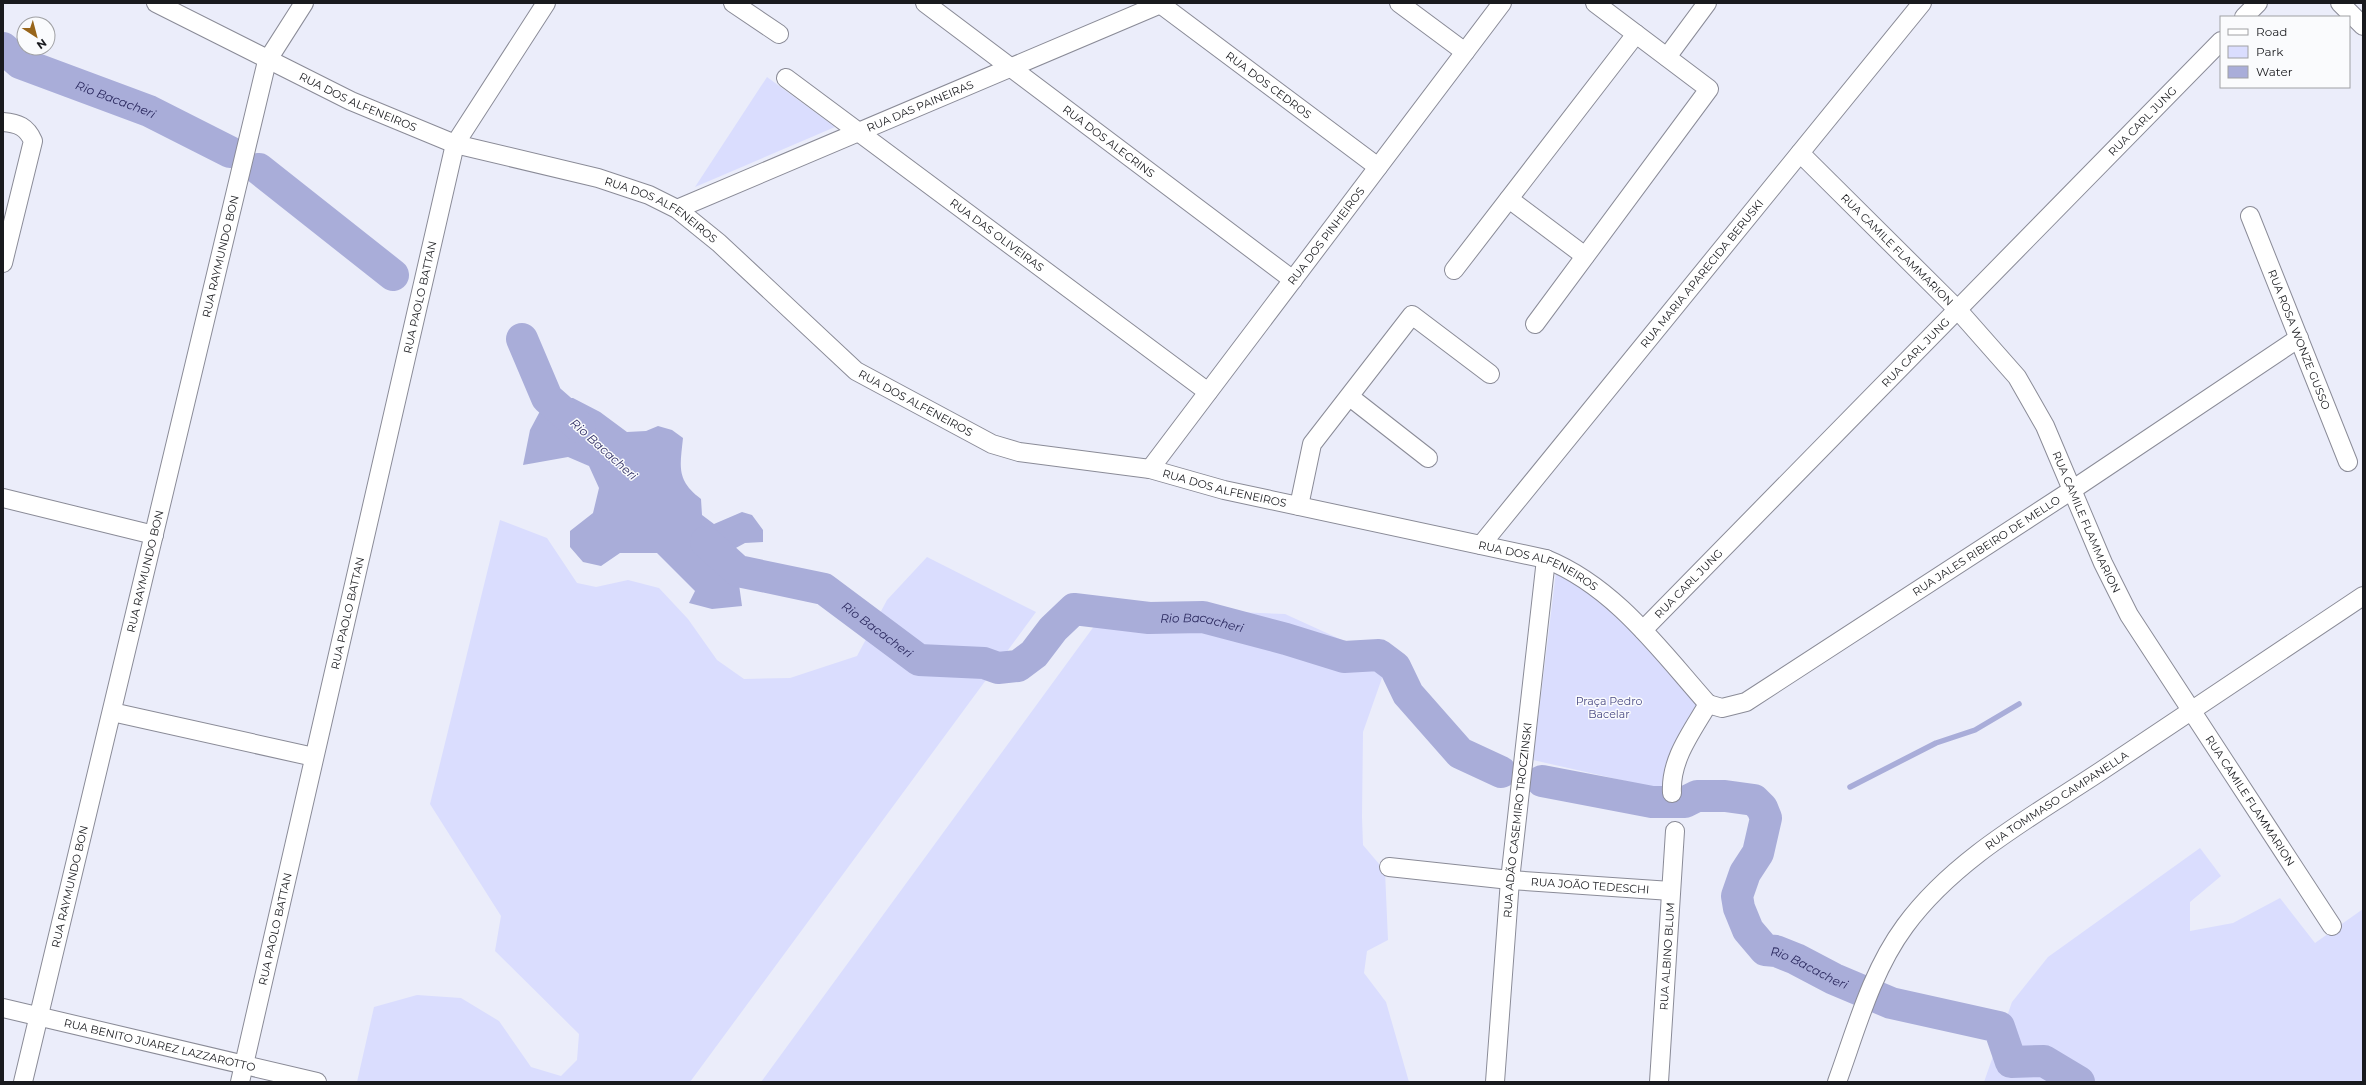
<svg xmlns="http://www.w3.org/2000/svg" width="2366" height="1085" font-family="Montserrat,sans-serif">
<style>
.green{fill:#daddfe}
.water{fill:#a9add9}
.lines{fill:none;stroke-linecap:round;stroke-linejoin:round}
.stream{stroke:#a9add9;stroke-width:5.5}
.river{stroke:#a9add9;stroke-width:32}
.street-casing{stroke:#8a8b97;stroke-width:20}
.street{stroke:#fff;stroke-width:18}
.labels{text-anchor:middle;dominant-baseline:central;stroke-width:3;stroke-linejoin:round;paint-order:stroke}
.street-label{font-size:11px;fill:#191a1e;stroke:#fafbfd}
.park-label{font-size:11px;fill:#4a4b85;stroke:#fafbfd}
.water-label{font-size:12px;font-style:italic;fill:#2b295f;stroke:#fafbfd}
</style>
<rect width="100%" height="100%" fill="#ebedfa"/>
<!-- green -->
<path class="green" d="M 767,77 L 835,127 L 695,187 Z
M 500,520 L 547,538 L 577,583 L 596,587 L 628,580 L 659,588 L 688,619 L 717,660 L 744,679 L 790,678 L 857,656 L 887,600 L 927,557 L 1036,612 L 690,1082 L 357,1082 L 374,1007 L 417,995 L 461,998 L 499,1021 L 531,1067 L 561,1076 L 577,1060 L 579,1034 L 495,951 L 501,916 L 430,804 Z
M 1556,572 C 1612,596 1661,662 1702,706 L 1665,790 L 1533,760 Z
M 1162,609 L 1285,614 L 1388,661 L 1363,732 L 1362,817 L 1363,845 L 1385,871 L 1388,940 L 1367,951 L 1364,973 L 1386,1002 L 1409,1082 L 761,1082 L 1100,618 Z
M 2200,848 L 2221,876 L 2190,902 L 2190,931 L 2233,923 L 2280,898 L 2315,943 L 2363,909 L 2363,1082 L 1984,1082 L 2012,1002 L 2048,957 Z"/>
<!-- water -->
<path class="water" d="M 547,398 L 573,398 L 600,412 L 627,432 L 646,431 L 658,426 L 672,430 L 683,438 C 680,467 676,480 701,499 L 702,515 L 714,524 L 742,512 L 752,515 L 763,530 L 763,542 L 745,543 L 734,549 L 742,606 L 712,609 L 689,603 L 695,591 L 657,553 L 620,553 L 601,566 L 583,562 L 570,547 L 570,531 L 593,513 L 599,488 L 589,466 L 568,457 L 523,465 L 530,430 Z"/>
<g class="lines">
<!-- stream -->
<path class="stream" d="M 1850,787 L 1936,743 L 1975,730 L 2019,704
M 1766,818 L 1775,815"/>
<!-- river -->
<g class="river">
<path id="s1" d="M 3,48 L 20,63 L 149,111 L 230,152"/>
<path d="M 259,169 L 393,275"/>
<path d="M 522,339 L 547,398 L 580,427"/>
<path id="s2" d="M 706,542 L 738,571 L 824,589 L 919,660 L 984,663 L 998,668 L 1018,666 L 1034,654 L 1053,629 L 1074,609 L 1149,618 L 1203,617 L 1286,639 L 1344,657 L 1379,655 L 1395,667 L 1408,694 L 1460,753 L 1501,772"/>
<path id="s3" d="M 1542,781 L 1652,802 L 1685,802 L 1697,796 L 1725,796 L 1754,800 L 1762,808 L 1766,818 L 1758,853 L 1745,873 L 1737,896 L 1739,908 L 1748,930 L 1765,950 L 1776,951 L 1796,959 L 1834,979 L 1891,1003 L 1999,1027 L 2011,1062 L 2044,1061 L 2079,1082"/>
</g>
<!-- street casing -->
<g class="street-casing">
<g id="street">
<path id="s4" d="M 156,3 L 351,101 L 455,144 L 598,178 L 649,195 L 677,209 L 719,243 L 856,371 L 992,444 L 1019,452 L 1150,469 L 1224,490 L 1546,559 C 1615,587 1660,650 1708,704"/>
<path d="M 733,3 L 779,34"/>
<path id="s5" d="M 925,3 L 1293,280"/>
<path id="s6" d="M 1159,3 L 1378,167"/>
<path d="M 1399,3 L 1465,52"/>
<path d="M 2340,3 L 2363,26"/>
<path d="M 2244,17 L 2258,3"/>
<path d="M 1667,57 L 1707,3"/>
<path id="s7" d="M 786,78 L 1208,392"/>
<path d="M 3,122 C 18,123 27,127 33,141 L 3,263"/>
<path id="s8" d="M 1800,153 L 1957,309 L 2017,377 L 2045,426 L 2103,563 L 2129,615 L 2332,926"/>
<path d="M 1509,199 L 1585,256"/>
<path id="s9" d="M 677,209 L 1163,3"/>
<path id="s10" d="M 2250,216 L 2348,462"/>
<path d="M 1454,270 L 1636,34"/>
<path d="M 1535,324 L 1709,89 L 1595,3"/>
<path d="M 1350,397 L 1428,458"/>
<path id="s11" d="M 1150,469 L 1502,3"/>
<path d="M 3,498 L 154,535"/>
<path d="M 1299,506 L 1312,444 L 1412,315 L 1490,374"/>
<path id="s12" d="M 1481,545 L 1922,3"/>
<path id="s13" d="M 1643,630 L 2221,41"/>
<path id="s14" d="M 1708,704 L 1722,708 L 1746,702 L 2072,490 L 2299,338"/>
<path d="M 112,712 L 314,757"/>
<path d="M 1672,793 C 1670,760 1691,733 1708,704"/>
<path id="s15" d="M 1389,867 L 1510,880 L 1671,891"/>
<path id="s16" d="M 3,1008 L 317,1082"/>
<path id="s17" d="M 23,1082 L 267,61 L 304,3"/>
<path id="s18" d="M 240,1082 L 455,144 L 546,3"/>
<path id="s19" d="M 1495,1082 L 1510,880 L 1546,559"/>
<path id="s20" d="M 1659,1082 L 1675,831"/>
<path id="s21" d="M 1837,1082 C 1856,1030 1871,972 1905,926 C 1954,859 2033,816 2101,771 C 2188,713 2276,654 2363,596"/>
</g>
</g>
<!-- street -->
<use href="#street" class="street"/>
</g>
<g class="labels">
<!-- street labels -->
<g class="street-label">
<text stroke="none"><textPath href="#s6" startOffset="137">RUA DOS CEDROS</textPath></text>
<text stroke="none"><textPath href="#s4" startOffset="225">RUA DOS ALFENEIROS</textPath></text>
<text stroke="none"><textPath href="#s9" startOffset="264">RUA DAS PAINEIRAS</textPath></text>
<text stroke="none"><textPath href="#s13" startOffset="713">RUA CARL JUNG</textPath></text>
<text stroke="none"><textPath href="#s5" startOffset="230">RUA DOS ALECRINS</textPath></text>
<text stroke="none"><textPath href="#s4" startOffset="549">RUA DOS ALFENEIROS</textPath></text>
<text stroke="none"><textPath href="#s7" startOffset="263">RUA DAS OLIVEIRAS</textPath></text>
<text stroke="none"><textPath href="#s11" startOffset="292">RUA DOS PINHEIROS</textPath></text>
<text stroke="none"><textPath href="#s8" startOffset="137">RUA CAMILE FLAMMARION</textPath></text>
<text stroke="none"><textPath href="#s17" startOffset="849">RUA RAYMUNDO BON</textPath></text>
<text stroke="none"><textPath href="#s12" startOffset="350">RUA MARIA APARECIDA BERUSKI</textPath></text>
<text stroke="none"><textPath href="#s18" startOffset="805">RUA PAOLO BATTAN</textPath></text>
<text stroke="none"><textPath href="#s10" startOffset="133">RUA ROSA WONZE GUSSO</textPath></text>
<text stroke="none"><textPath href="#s13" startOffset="389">RUA CARL JUNG</textPath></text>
<text stroke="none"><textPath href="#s4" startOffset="872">RUA DOS ALFENEIROS</textPath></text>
<text stroke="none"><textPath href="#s4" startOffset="1196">RUA DOS ALFENEIROS</textPath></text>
<text stroke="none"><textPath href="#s8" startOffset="473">RUA CAMILE FLAMMARION</textPath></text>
<text stroke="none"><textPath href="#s14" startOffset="326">RUA JALES RIBEIRO DE MELLO</textPath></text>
<text stroke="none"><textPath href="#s4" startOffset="1520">RUA DOS ALFENEIROS</textPath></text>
<text stroke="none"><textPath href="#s17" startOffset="525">RUA RAYMUNDO BON</textPath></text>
<text stroke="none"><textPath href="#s13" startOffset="65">RUA CARL JUNG</textPath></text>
<text stroke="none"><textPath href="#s18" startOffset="481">RUA PAOLO BATTAN</textPath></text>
<text stroke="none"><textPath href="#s21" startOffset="369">RUA TOMMASO CAMPANELLA</textPath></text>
<text stroke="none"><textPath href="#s8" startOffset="797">RUA CAMILE FLAMMARION</textPath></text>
<text stroke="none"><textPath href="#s19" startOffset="263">RUA ADÃO CASEMIRO TROCZINSKI</textPath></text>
<text stroke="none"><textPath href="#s15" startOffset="202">RUA JOÃO TEDESCHI</textPath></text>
<text stroke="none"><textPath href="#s17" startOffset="201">RUA RAYMUNDO BON</textPath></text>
<text stroke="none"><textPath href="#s18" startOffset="157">RUA PAOLO BATTAN</textPath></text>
<text stroke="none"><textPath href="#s20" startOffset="126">RUA ALBINO BLUM</textPath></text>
<text stroke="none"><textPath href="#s16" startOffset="161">RUA BENITO JUAREZ LAZZAROTTO</textPath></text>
</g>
<!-- park labels -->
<g class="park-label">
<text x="1609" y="701">Praça Pedro<tspan x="1609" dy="13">Bacelar</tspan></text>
</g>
<!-- water labels -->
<g class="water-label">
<text stroke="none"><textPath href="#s1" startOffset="125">Rio Bacacheri</textPath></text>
<text transform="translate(604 449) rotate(42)">Rio Bacacheri</text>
<text stroke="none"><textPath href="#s2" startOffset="559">Rio Bacacheri</textPath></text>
<text stroke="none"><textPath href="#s2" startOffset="198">Rio Bacacheri</textPath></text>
<text stroke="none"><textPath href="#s3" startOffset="432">Rio Bacacheri</textPath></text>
</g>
</g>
<!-- border -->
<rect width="2366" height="1085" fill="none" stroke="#191a1e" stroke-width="8"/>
<!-- legend -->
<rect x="2220" y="16" width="130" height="72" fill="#fafbfd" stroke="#a0a1a4"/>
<rect x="2228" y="29" width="20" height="6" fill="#ffffff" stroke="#a0a1a4"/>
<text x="2256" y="36" font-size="12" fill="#191a1e">Road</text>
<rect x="2228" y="46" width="20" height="12" fill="#daddfe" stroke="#a0a1a4"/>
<text x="2256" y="56" font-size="12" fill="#191a1e">Park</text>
<rect x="2228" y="66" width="20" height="12" fill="#a9add9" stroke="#a0a1a4"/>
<text x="2256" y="76" font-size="12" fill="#191a1e">Water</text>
<!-- north arrow -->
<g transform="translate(36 36) rotate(144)"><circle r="19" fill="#fafbfd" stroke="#a0a1a4"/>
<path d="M0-3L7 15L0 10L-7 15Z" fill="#98651a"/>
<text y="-6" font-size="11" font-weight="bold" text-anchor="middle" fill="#191a1e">N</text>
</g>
</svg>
